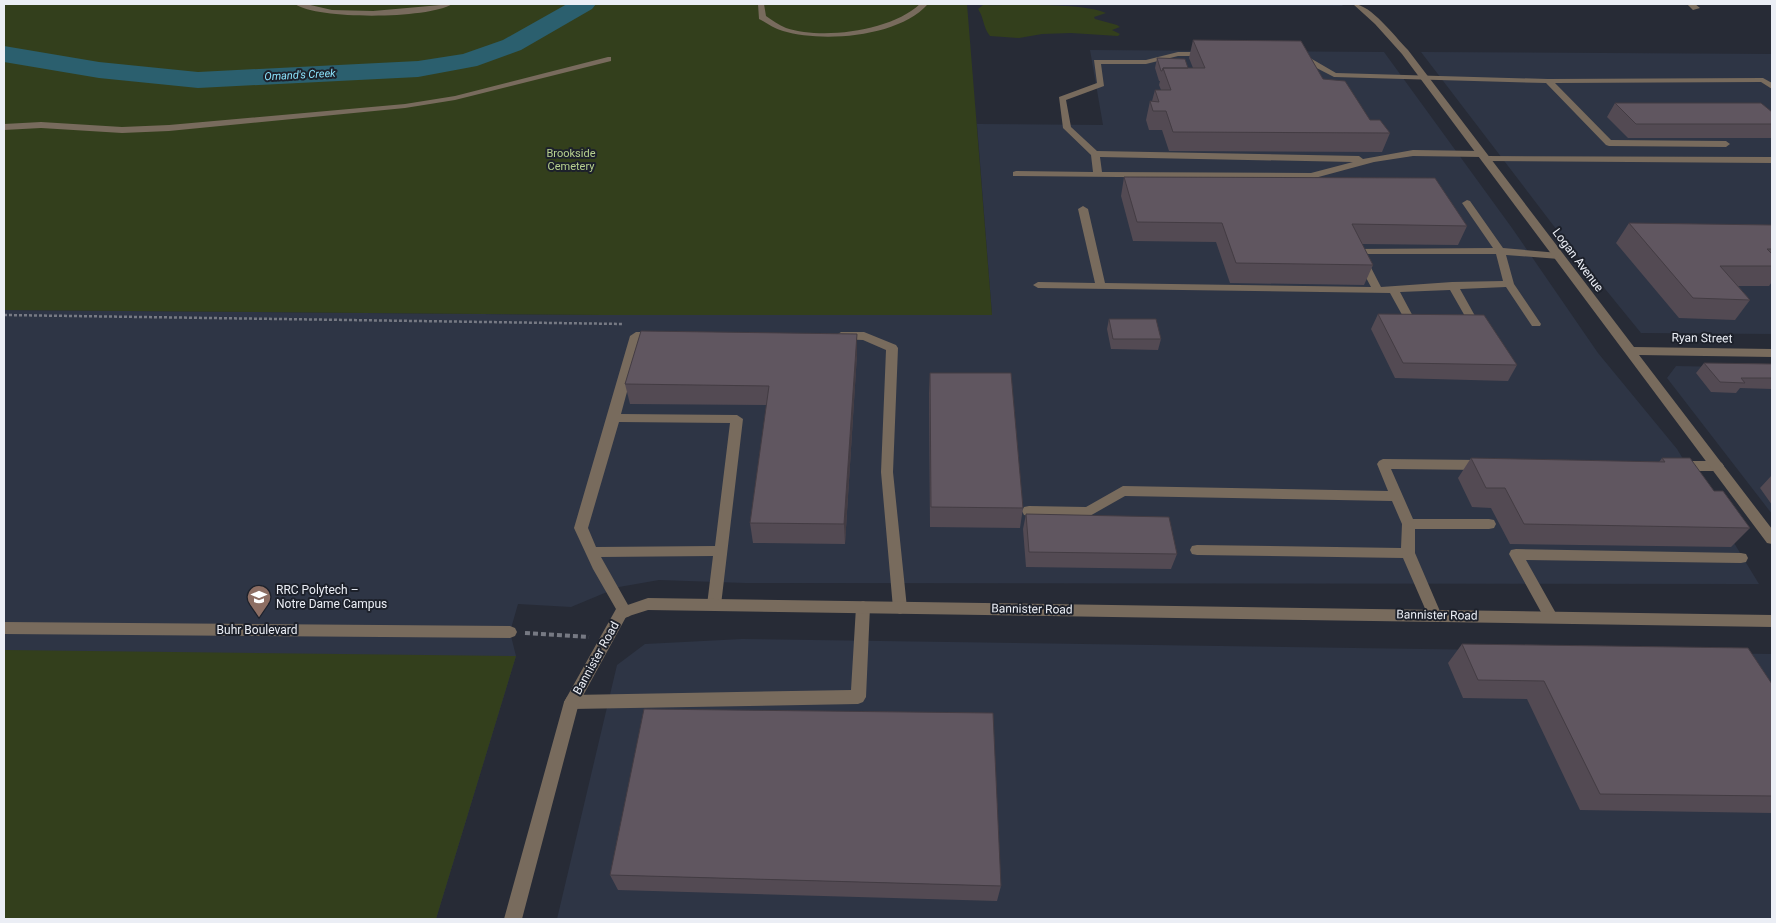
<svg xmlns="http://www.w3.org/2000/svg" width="1776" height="923" font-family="Roboto,sans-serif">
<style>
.built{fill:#2e3545}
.green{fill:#333f1c}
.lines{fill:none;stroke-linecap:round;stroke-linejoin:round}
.river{fill:#2b5f6e;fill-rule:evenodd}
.path-far1{stroke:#767983;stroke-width:2.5;stroke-dasharray:3 2;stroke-linecap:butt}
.path{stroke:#767983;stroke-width:4;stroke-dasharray:5 3;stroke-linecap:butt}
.lane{fill:#786b5d;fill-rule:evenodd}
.street{fill:#786b5d;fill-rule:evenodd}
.wall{fill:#534a53}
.shaded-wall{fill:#433c43}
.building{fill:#605660;stroke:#433c43}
.labels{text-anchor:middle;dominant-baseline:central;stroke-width:4;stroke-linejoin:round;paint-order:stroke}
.far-water-label{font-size:11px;font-style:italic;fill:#8be2fb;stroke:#1d212b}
.far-park-label{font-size:11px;fill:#b7d08f;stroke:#1d212b}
.street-label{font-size:12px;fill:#ebeef5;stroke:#1d212b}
.poi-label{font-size:12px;fill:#ebeef5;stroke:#1d212b;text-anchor:start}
</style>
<rect width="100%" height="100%" fill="#272b36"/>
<!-- built -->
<path class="built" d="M 967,4 L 1341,4 L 1343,6 L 967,5 Z
M 1090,50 L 1384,52 L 1512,228 L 1598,353 L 1677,449 L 1759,584 L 745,583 L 659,580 L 619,587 L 571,607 L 518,604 L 510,632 L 516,656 L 436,919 L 4,919 L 4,310 L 603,315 L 992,315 L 977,124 L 1103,125 Z
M 1421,52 L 1772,54 L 1772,334 L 1641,333 L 1553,225 Z
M 1676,366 L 1772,368 L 1772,514 L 1667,378 Z
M 742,639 L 1772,654 L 1772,919 L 557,919 L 617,665 L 645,644 Z"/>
<!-- green -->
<path class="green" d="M 4,4 L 967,4 L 992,315 L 603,315 L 4,310 Z
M 983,5 C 1014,6 1079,2 1106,13 L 1094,17 L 1095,19 L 1117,25 L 1120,27 L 1112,30 L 1120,34 L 1118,36 L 1071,33 L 1042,34 L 1019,38 L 990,36 C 983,28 984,17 978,9 Z
M 4,650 L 516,656 L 436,919 L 4,919 Z"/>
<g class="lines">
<!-- river -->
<path class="river" d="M 567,4 L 596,4 L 592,9 L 521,50 L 477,66 L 418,77 L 198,88 L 99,78 L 4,62 L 4,46 L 99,62 L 198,72 L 418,61 L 463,54 L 503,40 Z"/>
<!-- path-far1 -->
<path class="path-far1" d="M 4,315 L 623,324"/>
<!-- path -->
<path class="path" d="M 525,633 L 589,637"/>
<!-- lane -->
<path class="lane" d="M 295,4 L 306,4 L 332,10 L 373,11 L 452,4 C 429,19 318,20 295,4 Z
M 758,4 L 764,4 L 766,16 C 772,20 779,25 786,28 C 823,40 891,31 920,4 L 928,4 C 899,37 823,43 783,31 C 774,29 767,23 759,19 Z
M 1687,4 L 1695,4 L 1700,8 L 1693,10 Z
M 1178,52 L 1205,52 L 1209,54 L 1205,56 L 1178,56 L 1146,64 L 1101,64 L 1104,86 L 1066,100 L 1071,127 L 1097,151 L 1359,156 L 1363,159 L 1413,150 L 1482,151 L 1486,154 L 1482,157 L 1413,156 L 1374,162 L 1311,179 L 1013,176 L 1013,172 L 1016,171 L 1093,172 L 1091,155 L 1063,128 L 1059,97 L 1097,83 L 1094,60 L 1146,60 ZM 1100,157 L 1353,162 L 1311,173 L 1102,172 Z
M 1299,55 L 1305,55 L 1336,73 L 1548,79 L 1763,78 L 1772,83 L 1772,89 L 1761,82 L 1555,83 L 1611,140 L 1726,141 L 1730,144 L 1726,147 L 1609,146 L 1606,145 L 1546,83 L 1334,77 L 1299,59 Z
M 608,57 L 611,57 L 611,61 L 455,100 L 405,108 L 169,131 L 122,133 L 41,128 L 4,130 L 4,124 L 41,122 L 122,127 L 169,125 L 405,104 L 455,96 Z
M 1486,156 L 1772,157 L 1772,163 L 1483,161 L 1482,159 Z
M 1467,200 L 1470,201 L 1503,248 L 1559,253 L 1564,256 L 1559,259 L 1506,255 L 1514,284 L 1541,324 L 1540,326 L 1532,326 L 1506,287 L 1460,289 L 1479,323 L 1474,326 L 1470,325 L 1450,290 L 1400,292 L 1416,322 L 1411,325 L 1406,322 L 1390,293 L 1038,288 L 1033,285 L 1038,282 L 1095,283 L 1078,209 L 1083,206 L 1088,209 L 1105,283 L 1371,287 L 1352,251 L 1353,249 L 1493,248 L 1462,203 ZM 1364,254 L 1496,254 L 1503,281 L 1452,282 L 1381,287 Z
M 636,332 L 656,332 L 662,336 L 656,340 L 641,340 L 621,414 L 737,415 L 743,419 L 721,605 L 719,609 L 714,611 L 709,609 L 707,605 L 713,556 L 601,557 L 632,612 L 630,616 L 625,618 L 620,616 L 593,569 L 574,528 L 630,336 ZM 619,422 L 730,423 L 715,546 L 596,547 L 588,528 Z
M 841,332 L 864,332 L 896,345 L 898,348 L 893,472 L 907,608 L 905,612 L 900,614 L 895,612 L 893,608 L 881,472 L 886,350 L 863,340 L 837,339 L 835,336 Z
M 1383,459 L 1483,460 L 1487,462 L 1489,465 L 1487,468 L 1483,470 L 1391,469 L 1413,519 L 1489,519 L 1494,520 L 1496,524 L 1494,528 L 1489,529 L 1415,529 L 1415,553 L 1442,616 L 1440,620 L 1435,622 L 1430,620 L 1403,558 L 1197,555 L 1192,554 L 1190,550 L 1192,546 L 1197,545 L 1401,548 L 1402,524 L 1392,501 L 1125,496 L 1088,517 L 1029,516 L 1024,515 L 1022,511 L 1024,507 L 1029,506 L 1086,507 L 1123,486 L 1388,491 L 1377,464 L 1379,461 Z
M 1678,461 L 1718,461 L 1722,463 L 1724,466 L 1722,469 L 1718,471 L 1678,471 L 1674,469 L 1672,466 L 1674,463 Z
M 1516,549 L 1741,553 L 1746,554 L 1748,558 L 1746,562 L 1741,563 L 1526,560 L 1558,617 L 1556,621 L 1551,623 L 1546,621 L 1509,554 L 1511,550 Z
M 863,601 L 868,603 L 870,607 L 866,697 L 863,702 L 858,704 L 572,709 L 567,707 L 564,702 L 567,697 L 572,695 L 851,690 L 856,607 L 858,603 Z"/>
<!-- street -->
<path class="street" d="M 1353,4 C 1371,4 1395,37 1408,50 L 1634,347 L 1772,349 L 1772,357 L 1639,355 L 1772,529 L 1772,544 L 1767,543 L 1402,54 L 1375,24 Z
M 648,598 L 1772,615 L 1772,627 L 648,610 L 626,617 L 579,703 L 522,919 L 504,919 L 564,702 L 616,609 Z
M 4,622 L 510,626 L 515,628 L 517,632 L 515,636 L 510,638 L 4,634 Z"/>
</g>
<!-- wall -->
<path class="wall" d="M 1193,40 L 1323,79 L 1370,120 L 1390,133 L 1382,152 L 1169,151 L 1162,130 L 1149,130 L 1146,120 L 1150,101 L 1152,101 L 1155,90 L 1161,90 L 1159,85 L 1160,81 L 1159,81 L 1155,68 L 1157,58 L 1188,68 L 1193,68 L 1189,58 Z
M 1615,103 L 1772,112 L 1772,138 L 1628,138 L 1607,117 Z
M 1124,177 L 1467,226 L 1458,245 L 1362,244 L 1373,265 L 1364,285 L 1230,283 L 1216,242 L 1133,241 L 1121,196 Z
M 1629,223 L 1772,225 L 1772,282 L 1769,286 L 1738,286 L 1750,300 L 1735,320 L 1679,318 L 1616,243 Z
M 1378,314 L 1517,365 L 1508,381 L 1395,378 L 1371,329 Z
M 1109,319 L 1161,339 L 1158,350 L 1111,349 L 1107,329 Z
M 857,354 L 845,544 L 753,543 L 750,523 L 767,405 L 630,404 L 625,384 Z
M 1704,363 L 1772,364 L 1772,389 L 1740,388 L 1736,393 L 1711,392 L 1696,373 Z
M 930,373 L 1023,508 L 1020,528 L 930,527 L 929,393 Z
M 1471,458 L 1659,462 L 1662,458 L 1714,491 L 1750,528 L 1731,547 L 1510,544 L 1491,508 L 1472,507 L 1458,478 Z
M 1772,475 L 1772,505 L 1760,488 Z
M 1026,514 L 1177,554 L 1171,569 L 1026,567 L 1023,529 Z
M 1462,644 L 1772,684 L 1772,813 L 1580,810 L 1527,699 L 1463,698 L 1448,663 Z
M 610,875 L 1001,886 L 997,901 L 618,890 Z"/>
<!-- shaded-wall -->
<path class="shaded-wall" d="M 857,334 L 857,354 L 845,544 L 844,524 Z"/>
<!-- building -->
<path class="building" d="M 1193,40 L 1301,41 L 1323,79 L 1345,81 L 1370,120 L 1380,120 L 1390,133 L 1173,132 L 1166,111 L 1153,111 L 1150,101 L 1159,102 L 1155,90 L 1171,90 L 1163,68 L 1205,68 Z
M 1157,58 L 1185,59 L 1188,68 L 1163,68 L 1162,71 L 1161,71 Z
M 1615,103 L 1761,103 L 1772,112 L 1772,124 L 1636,124 Z
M 1124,177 L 1435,178 L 1467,226 L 1352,224 L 1373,265 L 1236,263 L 1222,223 L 1137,222 Z
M 1629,223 L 1772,225 L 1772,249 L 1767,249 L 1772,254 L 1772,266 L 1720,266 L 1750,300 L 1693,298 Z
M 1378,314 L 1484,315 L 1517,365 L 1403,363 Z
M 1109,319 L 1156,319 L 1161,339 L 1113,339 Z
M 641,331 L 857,334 L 844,524 L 750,523 L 769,386 L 625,384 Z
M 1704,363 L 1772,364 L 1772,378 L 1741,378 L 1745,383 L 1720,382 Z
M 930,373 L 1011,373 L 1023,508 L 931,507 Z
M 1471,458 L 1665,462 L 1662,458 L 1690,458 L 1714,491 L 1723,491 L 1750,528 L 1524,524 L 1505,488 L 1486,488 Z
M 1026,514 L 1169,517 L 1177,554 L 1029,552 Z
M 1462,644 L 1748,648 L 1772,684 L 1772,796 L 1600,794 L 1544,681 L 1478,680 Z
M 644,709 L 993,713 L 1001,886 L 610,875 Z"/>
<!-- icons -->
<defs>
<g id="university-pin" transform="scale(1.25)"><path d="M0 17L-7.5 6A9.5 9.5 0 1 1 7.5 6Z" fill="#8d6e63" stroke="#1d212b"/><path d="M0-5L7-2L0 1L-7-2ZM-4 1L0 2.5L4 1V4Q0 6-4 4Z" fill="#fff"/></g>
</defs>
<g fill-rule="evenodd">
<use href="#university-pin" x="259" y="597"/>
</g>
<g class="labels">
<!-- far-water labels -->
<g class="far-water-label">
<text transform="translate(300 75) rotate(-3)">Omand's Creek</text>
</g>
<!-- far-park labels -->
<g class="far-park-label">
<text x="571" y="153">Brookside<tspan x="571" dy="13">Cemetery</tspan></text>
</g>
<!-- street labels -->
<g class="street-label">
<text transform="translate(1578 260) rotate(53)">Logan Avenue</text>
<text transform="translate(1702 338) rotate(1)">Ryan Street</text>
<text transform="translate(1032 609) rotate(1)">Bannister Road</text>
<text transform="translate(1437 615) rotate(1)">Bannister Road</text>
<text x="257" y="630">Buhr Boulevard</text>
<text transform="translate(596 658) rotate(-61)">Bannister Road</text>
</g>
<!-- poi labels -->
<g class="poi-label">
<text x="276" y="590">RRC Polytech –<tspan x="276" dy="14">Notre Dame Campus</tspan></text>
</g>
</g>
<!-- border -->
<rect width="1776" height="923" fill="none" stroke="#ebeef5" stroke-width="10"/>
</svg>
